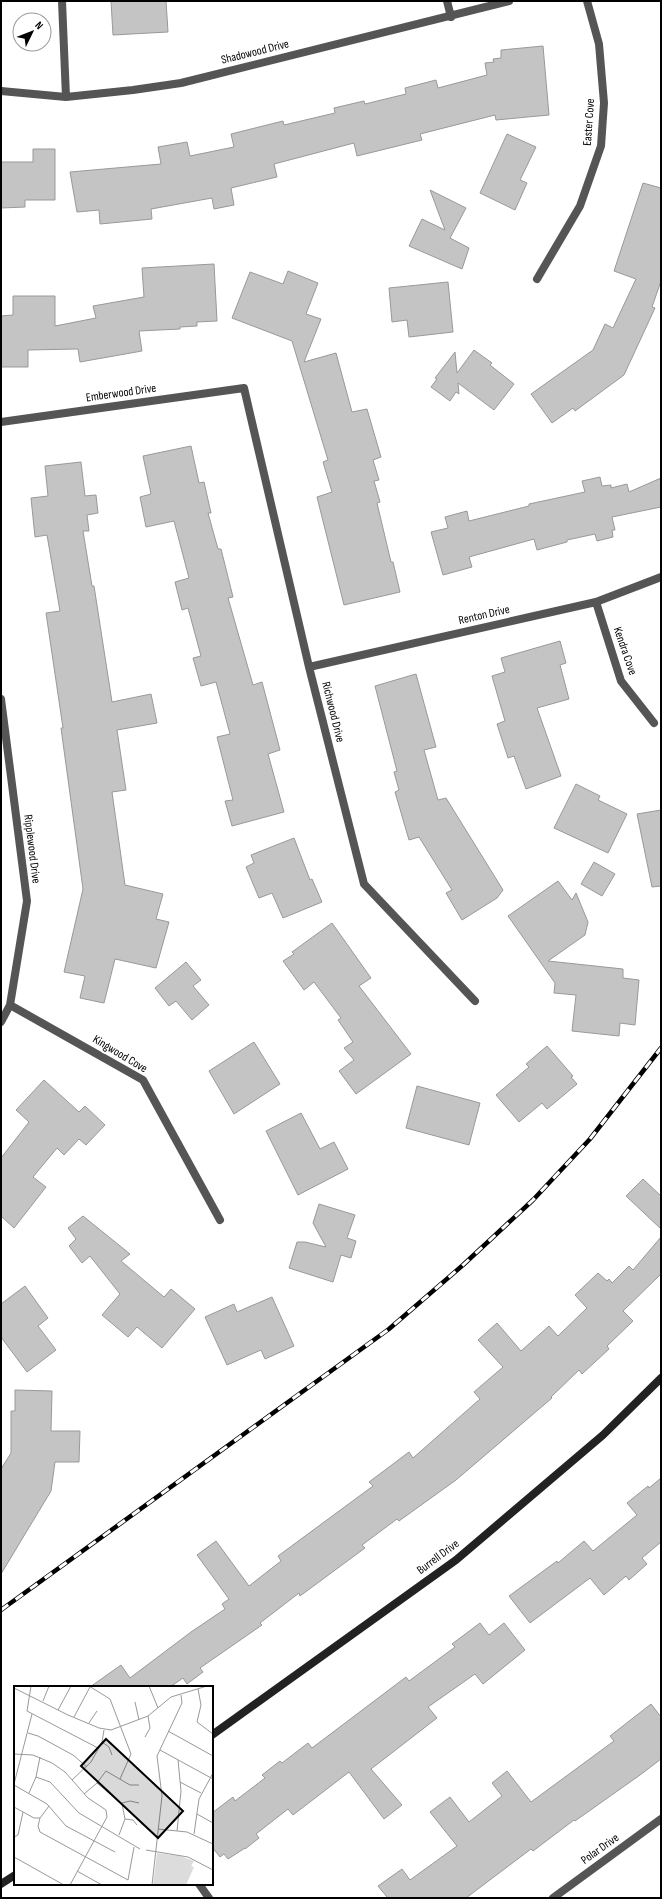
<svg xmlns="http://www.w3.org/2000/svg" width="662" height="1899" font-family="'Sofia Sans Condensed',sans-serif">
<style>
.building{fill:#c4c4c4;stroke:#999}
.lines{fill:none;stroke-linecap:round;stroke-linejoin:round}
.street{stroke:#555;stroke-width:8}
.secondary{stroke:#222;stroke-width:8}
.rail-casing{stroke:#000;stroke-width:4.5}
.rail{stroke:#fff;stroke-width:3;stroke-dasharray:9;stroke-linecap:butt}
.labels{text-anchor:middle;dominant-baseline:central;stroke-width:4;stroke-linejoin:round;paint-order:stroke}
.street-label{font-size:12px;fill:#000;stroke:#fff}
.inset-road{fill:none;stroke:#999;stroke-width:1}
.view{fill:#000;fill-opacity:0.15;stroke:#000;stroke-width:2}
.inset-edge{fill:none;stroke:#000;stroke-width:2}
</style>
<rect width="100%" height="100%" fill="#fff"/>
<!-- building -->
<path class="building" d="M 111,1 L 166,1 L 168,32 L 113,35 Z
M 543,46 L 549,115 L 496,120 L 495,115 L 420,134 L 422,140 L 357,156 L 354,143 L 274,164 L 277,177 L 231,188 L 234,205 L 214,209 L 212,198 L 151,209 L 152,219 L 100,224 L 99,210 L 77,212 L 70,172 L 161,164 L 158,147 L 187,142 L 190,156 L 234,147 L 231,134 L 283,121 L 284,125 L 335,113 L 334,108 L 364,101 L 365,104 L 406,94 L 405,88 L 436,80 L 438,88 L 487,75 L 485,63 L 494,62 L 493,59 L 501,58 L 501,50 Z
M 507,134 L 536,147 L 520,180 L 527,183 L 515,210 L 480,193 Z
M 33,149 L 55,149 L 55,200 L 25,200 L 25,207 L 1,208 L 1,162 L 33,162 Z
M 643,183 L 661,188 L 661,281 L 652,307 L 655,308 L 624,375 L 575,411 L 573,408 L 552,423 L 531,394 L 593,350 L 605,324 L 613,328 L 636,279 L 614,271 Z
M 430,190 L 466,208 L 450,238 L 469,248 L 462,269 L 409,246 L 422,219 L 445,230 Z
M 214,264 L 217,321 L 197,322 L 197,326 L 180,327 L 180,329 L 139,331 L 142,351 L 80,362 L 78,349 L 28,350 L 28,367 L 1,367 L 1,316 L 13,315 L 13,296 L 55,296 L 55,326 L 96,318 L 93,306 L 144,297 L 142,268 Z
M 288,271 L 318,283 L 306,314 L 321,319 L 304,362 L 336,353 L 352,412 L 367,409 L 381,457 L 373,460 L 379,480 L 374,481 L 380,502 L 377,503 L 391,562 L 393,562 L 400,592 L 344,605 L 317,497 L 332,492 L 323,462 L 328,460 L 292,341 L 232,318 L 250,272 L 283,284 Z
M 448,282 L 453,332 L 409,337 L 407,320 L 392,322 L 389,288 Z
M 474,350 L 492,363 L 490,365 L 514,384 L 494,410 L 458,383 L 459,394 L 456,392 L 450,401 L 431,387 L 437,379 L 435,378 L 455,352 L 457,373 Z
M 191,446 L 199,483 L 204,482 L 211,513 L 208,513 L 218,549 L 221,549 L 233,597 L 228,598 L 253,685 L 262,682 L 280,750 L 268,754 L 284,812 L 232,826 L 225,801 L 233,800 L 217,737 L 230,734 L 216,682 L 201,686 L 193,658 L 201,656 L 188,608 L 182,610 L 175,582 L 189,578 L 174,521 L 146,527 L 140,497 L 151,494 L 143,456 Z
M 81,462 L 85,496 L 96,495 L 98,513 L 87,515 L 89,531 L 83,531 L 92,586 L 94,586 L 112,702 L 151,694 L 157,723 L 117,730 L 126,790 L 112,792 L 125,885 L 163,894 L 156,919 L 169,922 L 156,968 L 115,959 L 104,1003 L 80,998 L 85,976 L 64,972 L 83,889 L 61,728 L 63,728 L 46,613 L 60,611 L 47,535 L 35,537 L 31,498 L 48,496 L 45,466 Z
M 600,477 L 602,486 L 611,485 L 611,488 L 627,484 L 629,492 L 661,478 L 661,507 L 612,517 L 615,530 L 612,530 L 613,537 L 597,541 L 595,534 L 567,540 L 567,542 L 537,550 L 534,539 L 469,557 L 472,567 L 443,575 L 431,532 L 448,528 L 445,517 L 467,511 L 469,521 L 529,506 L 529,504 L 585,492 L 582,481 Z
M 560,641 L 566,663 L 560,665 L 569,699 L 537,708 L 561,776 L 526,789 L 514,756 L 508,758 L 497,724 L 505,721 L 492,676 L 505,672 L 501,658 Z
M 416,674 L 436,747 L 424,750 L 438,800 L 446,798 L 503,890 L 497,898 L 462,920 L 446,893 L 452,890 L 419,837 L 409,840 L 395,792 L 399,790 L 394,772 L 397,771 L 375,686 Z
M 576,784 L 600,796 L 598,800 L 627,814 L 608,853 L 554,828 Z
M 661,810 L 661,886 L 652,887 L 637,814 Z
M 294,838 L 310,880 L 312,879 L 322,902 L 283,918 L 272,893 L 259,898 L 246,867 L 254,863 L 251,855 Z
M 594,862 L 615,874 L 602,896 L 581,884 Z
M 558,881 L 572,900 L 576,893 L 588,922 L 585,935 L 548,961 L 623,969 L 623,978 L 639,980 L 635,1025 L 620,1023 L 619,1036 L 572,1031 L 576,995 L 554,993 L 555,983 L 508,916 Z
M 332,923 L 371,978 L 359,986 L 411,1054 L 356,1094 L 339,1071 L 354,1060 L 344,1048 L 353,1042 L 338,1020 L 341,1018 L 314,982 L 304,990 L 283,961 L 294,954 L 292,952 Z
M 186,962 L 201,980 L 193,986 L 209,1005 L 192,1020 L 176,1001 L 169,1006 L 155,988 Z
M 254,1042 L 280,1084 L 234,1114 L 209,1071 Z
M 547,1046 L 573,1076 L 571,1077 L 577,1084 L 547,1109 L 542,1103 L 519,1122 L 496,1095 L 529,1067 L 526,1064 Z
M 44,1080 L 79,1112 L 85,1106 L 105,1125 L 86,1145 L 79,1139 L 64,1155 L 57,1148 L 33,1177 L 46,1187 L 14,1228 L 1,1216 L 1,1158 L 29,1122 L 16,1110 Z
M 417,1086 L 480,1103 L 469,1145 L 406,1128 Z
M 301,1113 L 320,1149 L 334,1142 L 348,1169 L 298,1195 L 266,1131 Z
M 643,1179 L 661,1196 L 661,1229 L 626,1196 Z
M 319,1204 L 355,1215 L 347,1238 L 356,1241 L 351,1258 L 341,1255 L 333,1282 L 289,1268 L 297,1242 L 305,1242 L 326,1247 L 313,1223 Z
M 83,1216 L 130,1254 L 121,1261 L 164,1297 L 171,1289 L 195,1309 L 162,1348 L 137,1327 L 128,1337 L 102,1315 L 120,1294 L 90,1256 L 82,1263 L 69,1246 L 76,1239 L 68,1228 Z
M 661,1237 L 661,1274 L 623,1311 L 633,1321 L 607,1346 L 609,1349 L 582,1374 L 579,1370 L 551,1397 L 552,1398 L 456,1480 L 399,1521 L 397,1519 L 362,1545 L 365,1548 L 300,1596 L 299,1593 L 260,1623 L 262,1625 L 200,1668 L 203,1672 L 187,1684 L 183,1678 L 170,1687 L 90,1687 L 121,1665 L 130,1678 L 191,1632 L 225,1609 L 222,1604 L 229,1599 L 197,1555 L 216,1541 L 249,1586 L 281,1561 L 278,1556 L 373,1486 L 369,1482 L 409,1452 L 413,1458 L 480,1399 L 474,1392 L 503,1367 L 478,1340 L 497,1323 L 521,1351 L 549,1326 L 558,1336 L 587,1308 L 575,1295 L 598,1273 L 607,1281 L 609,1279 L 612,1283 L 629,1266 L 633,1270 Z
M 25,1286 L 48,1318 L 38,1326 L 56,1350 L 27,1372 L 1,1337 L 1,1304 Z
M 272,1297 L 294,1346 L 265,1359 L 261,1350 L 227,1365 L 205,1317 L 234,1304 L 237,1312 Z
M 15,1390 L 52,1391 L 51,1431 L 80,1431 L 79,1462 L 55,1462 L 51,1491 L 1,1574 L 1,1469 L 11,1453 L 11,1411 L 15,1411 Z
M 661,1478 L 661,1542 L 642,1558 L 647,1564 L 629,1580 L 626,1576 L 604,1595 L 590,1578 L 530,1623 L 509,1596 L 557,1561 L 558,1563 L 584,1541 L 593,1551 L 637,1515 L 627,1503 L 648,1486 L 649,1488 Z
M 480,1623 L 489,1635 L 504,1623 L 525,1650 L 483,1684 L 475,1674 L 428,1707 L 437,1718 L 371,1769 L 402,1805 L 384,1819 L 349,1772 L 293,1815 L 288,1809 L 256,1834 L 259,1838 L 245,1849 L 245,1848 L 228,1859 L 224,1854 L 220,1857 L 212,1847 L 212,1813 L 233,1797 L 235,1801 L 265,1778 L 262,1775 L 280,1761 L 282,1763 L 308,1743 L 312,1748 L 406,1677 L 409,1681 L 455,1647 L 452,1644 Z
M 651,1704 L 661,1717 L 661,1759 L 640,1775 L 575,1821 L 574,1820 L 533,1851 L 531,1849 L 466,1898 L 385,1898 L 387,1897 L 378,1886 L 402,1869 L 410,1880 L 457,1846 L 430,1812 L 450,1797 L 469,1822 L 502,1796 L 492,1783 L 507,1771 L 531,1802 L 614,1741 L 610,1736 Z"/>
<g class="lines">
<!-- street -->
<path class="street" d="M 62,1 L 66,97
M 447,1 L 451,17
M 1,91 L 66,97 L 133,90 L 181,83 L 509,1
M 537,279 L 580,206 L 601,146 L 604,103 L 599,44 L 587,1
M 1,422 L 244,388 L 309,667 L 364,884 L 475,1001
M 596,602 L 621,681 L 654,723
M 309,667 L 596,602 L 661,577
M 1,699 L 27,901 L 10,1005 L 1,1022
M 10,1005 L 143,1080 L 220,1220
M 199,1884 L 209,1898
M 553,1898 L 661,1819"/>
<!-- secondary -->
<path class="secondary" d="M 212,1735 L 456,1560 L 603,1435 L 661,1378
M 1,1884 L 15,1875"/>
<!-- rail casing -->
<g class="rail-casing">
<path id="rail" d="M 1,1610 L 389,1329 L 463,1265 L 533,1200 L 590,1139 L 661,1048"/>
</g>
<!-- rail -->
<use href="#rail" class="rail"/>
</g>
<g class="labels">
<!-- street labels -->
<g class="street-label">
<text transform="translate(255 52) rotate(-14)">Shadowood Drive</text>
<text transform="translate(589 122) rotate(-86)">Easter Cove</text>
<text transform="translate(121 393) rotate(-8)">Emberwood Drive</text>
<text transform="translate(484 615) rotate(-13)">Renton Drive</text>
<text transform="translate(625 651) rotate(71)">Kendra Cove</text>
<text transform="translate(333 712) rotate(76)">Richwood Drive</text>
<text transform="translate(32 849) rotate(83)">Ripplewood Drive</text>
<text transform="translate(120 1054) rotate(31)">Kingwood Cove</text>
<text transform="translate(438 1557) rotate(-37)">Burrell Drive</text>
<text transform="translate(600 1849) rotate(-36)">Polar Drive</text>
</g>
</g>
<!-- overview -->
<g transform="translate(14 1686)">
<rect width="199" height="199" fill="#fff"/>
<path d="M 143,167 L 166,170 L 180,175 L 177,180 L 180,181 L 172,199 L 139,199 Z" fill="#dcdcdc"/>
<path class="inset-road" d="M 17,0 L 13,25 L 84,62M 75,0 L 96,13 L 117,68 L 106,93M 135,0 L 144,22M 0,2 L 54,29 L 85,42 L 97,44 L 134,30 L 157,11 L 193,0M 29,15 L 35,0M 121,16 L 125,34M 44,24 L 57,0M 60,31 L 76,1M 183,36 L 187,19 L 184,3M 183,36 L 199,48M 75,37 L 83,25M 154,45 L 199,70M 14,47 L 24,50 L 59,69 L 73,81M 131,51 L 136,42 L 134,30M 88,56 L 95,61 L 98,69M 146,64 L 199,93M 0,68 L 19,69 L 38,77 L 51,86 L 74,112 L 92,124 L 93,131 L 56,199M 22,91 L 36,96 L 65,127 L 126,163M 58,94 L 77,76 L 88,56 L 90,44M 166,96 L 187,107M 83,97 L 108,118 L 111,133 L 105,149M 0,98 L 18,28M 0,99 L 33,118 L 52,140 L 101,166M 15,107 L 22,91 L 26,71M 70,108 L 83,97 L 92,85 L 116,99 L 125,99M 108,117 L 116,115 L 125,117M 35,120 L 26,132 L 24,140 L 26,146 L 114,194 L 120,161M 0,121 L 20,132 L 26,132M 183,128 L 199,137M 111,133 L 119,134 L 123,139M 144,143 L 173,146 L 199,158M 163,145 L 167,105 L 164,74M 180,148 L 185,113 L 199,87M 0,151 L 4,149 L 9,126M 132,164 L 174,171 L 199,184M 0,171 L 50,199M 63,185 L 88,199M 138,199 L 148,110 L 143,70 L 168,17 L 167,9"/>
<path class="view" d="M 92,53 L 169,125 L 144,152 L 67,80 Z"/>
<rect width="199" height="199" class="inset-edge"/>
</g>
<!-- border -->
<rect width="662" height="1899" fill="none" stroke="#000000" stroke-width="4"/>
<!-- north arrow -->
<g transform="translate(32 32) rotate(47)"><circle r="19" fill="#ffffff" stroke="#999999"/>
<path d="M0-3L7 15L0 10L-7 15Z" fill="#000000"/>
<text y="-6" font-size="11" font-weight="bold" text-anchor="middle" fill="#000000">N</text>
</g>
</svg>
